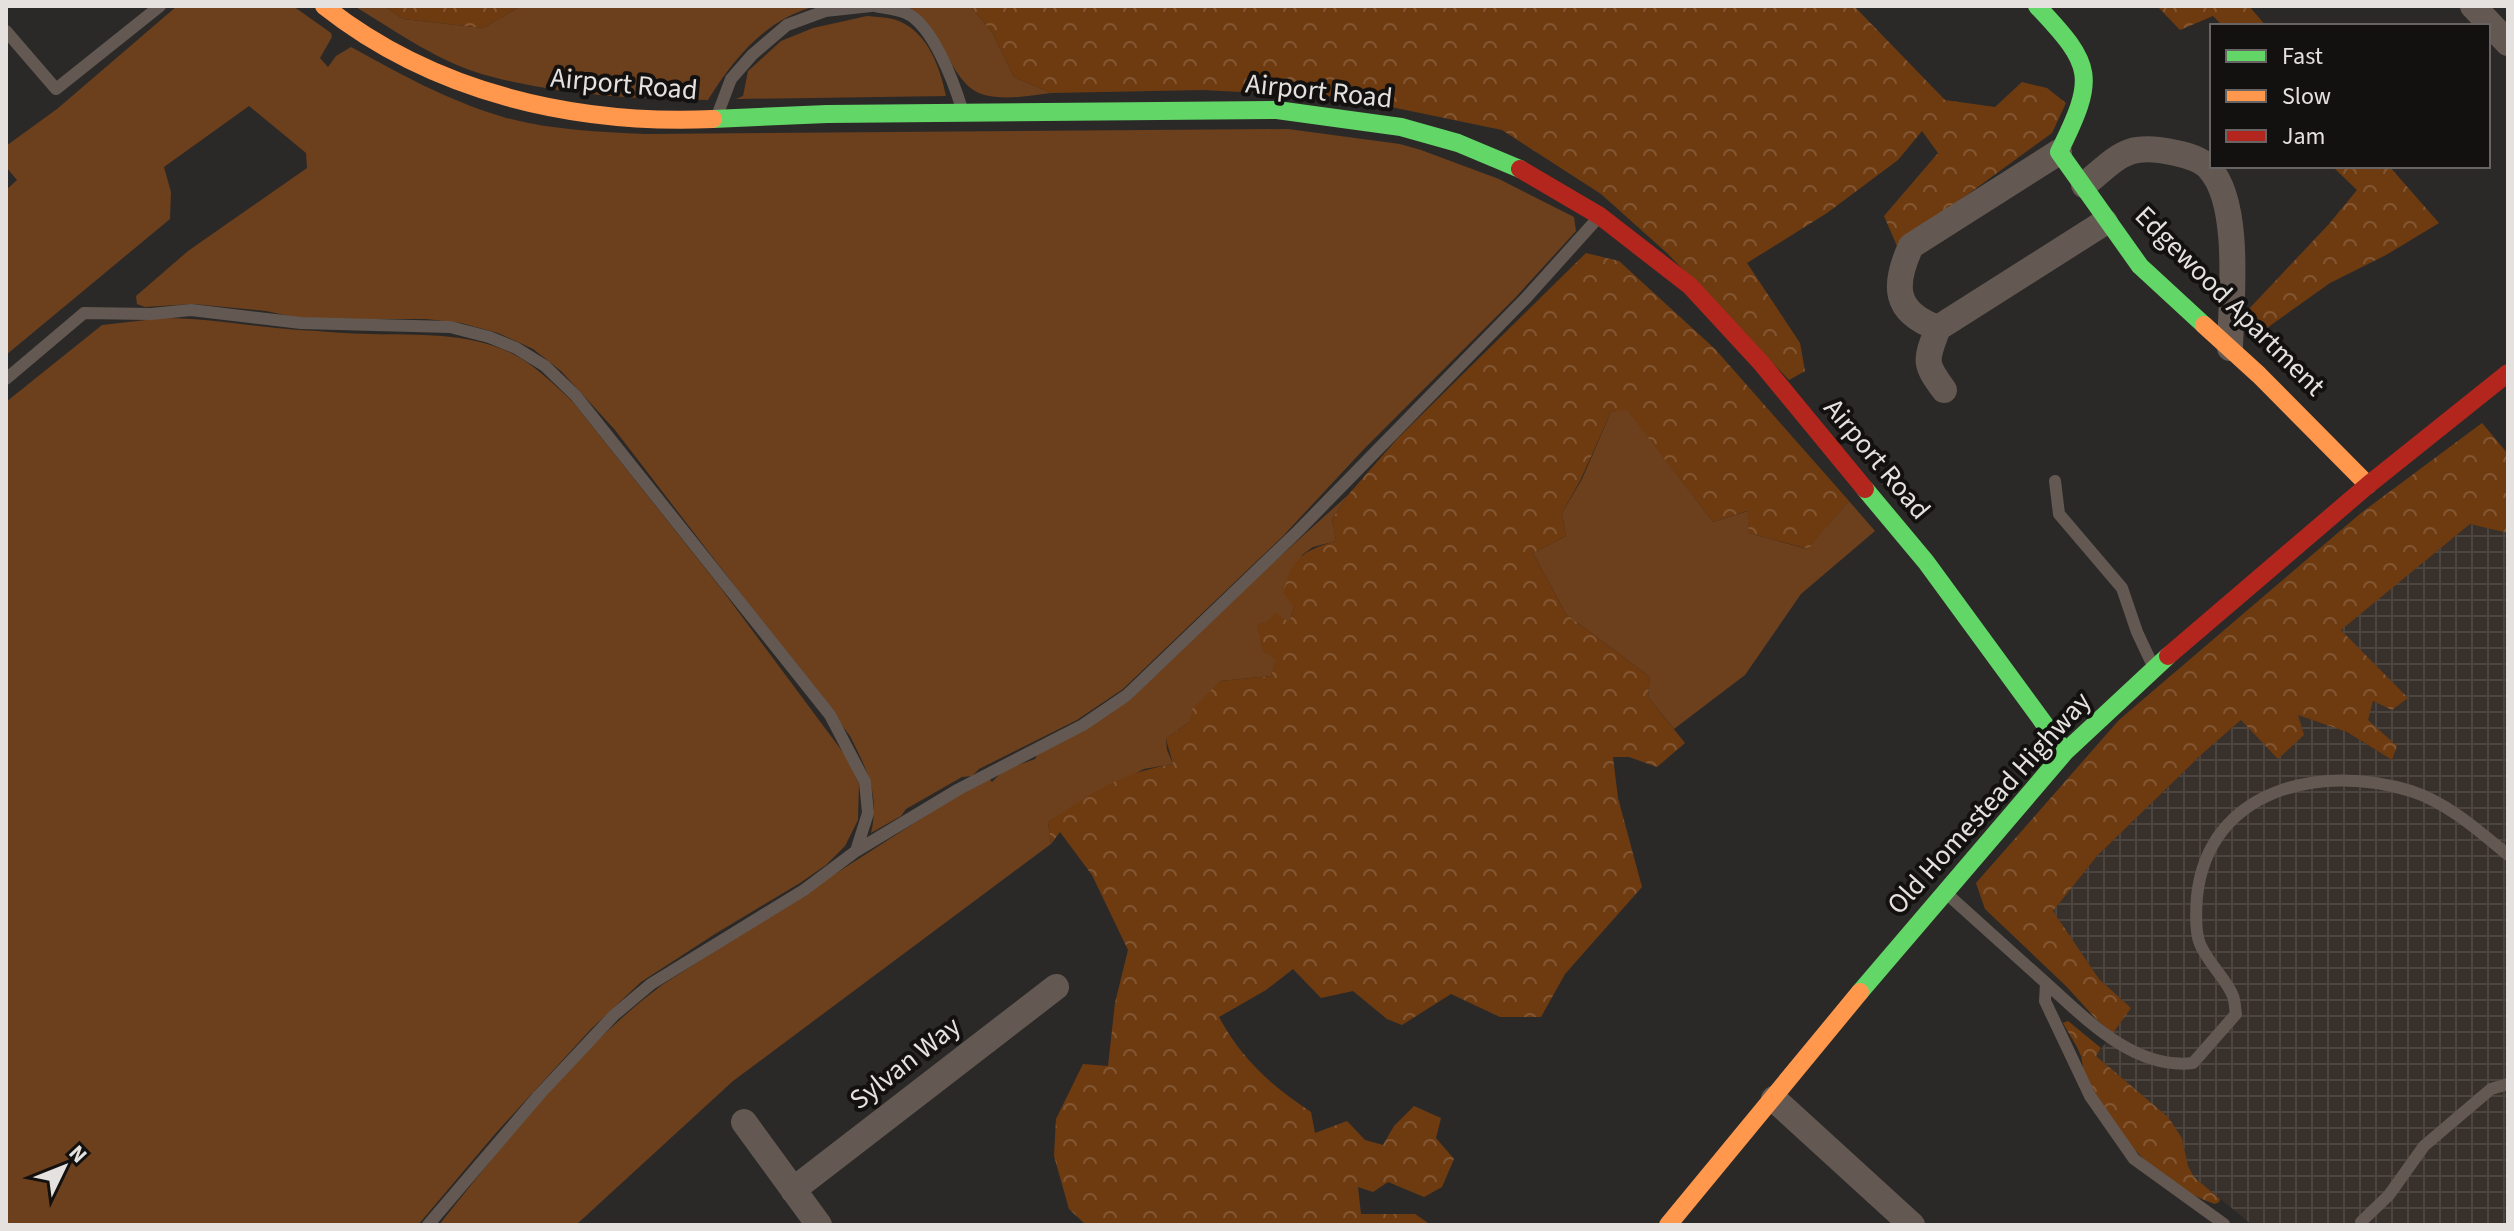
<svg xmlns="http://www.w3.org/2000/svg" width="2514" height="1231" font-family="'Source Sans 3',sans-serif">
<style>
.industrial{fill:url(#industrial-grid)}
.green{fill:#6c3f1d}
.forest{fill:url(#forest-crowns)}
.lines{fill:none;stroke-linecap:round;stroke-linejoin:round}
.lane{stroke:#635952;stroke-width:12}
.street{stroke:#635952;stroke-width:26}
.fast{stroke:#63d668;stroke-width:18}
.slow{stroke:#ff974d;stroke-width:18}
.jam{stroke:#b3261e;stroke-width:18}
.labels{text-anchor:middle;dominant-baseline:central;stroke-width:8;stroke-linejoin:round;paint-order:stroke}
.street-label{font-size:28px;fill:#e4e1df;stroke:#131110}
</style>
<defs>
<pattern id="industrial-grid" width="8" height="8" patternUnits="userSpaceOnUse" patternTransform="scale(2)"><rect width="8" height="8" fill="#38302b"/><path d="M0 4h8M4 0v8" fill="none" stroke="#4b443f"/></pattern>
<pattern id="forest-crowns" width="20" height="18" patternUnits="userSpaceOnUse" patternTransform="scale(2)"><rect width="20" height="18" fill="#6e3b11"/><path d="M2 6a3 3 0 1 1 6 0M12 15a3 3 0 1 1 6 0" fill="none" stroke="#835733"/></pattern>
</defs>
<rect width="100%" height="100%" fill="#2b2927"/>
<!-- industrial -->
<path class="industrial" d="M 2470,524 L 2508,533 L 2508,1225 L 2252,1225 L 2194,1177 L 2188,1166 L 2182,1138 L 2168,1117 L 2096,1056 L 2131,1008 L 2099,979 L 2053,911 L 2097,856 L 2203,753 L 2241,720 L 2253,731 L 2297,714 L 2347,732 L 2392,760 L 2397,746 L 2367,720 L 2373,701 L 2392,710 L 2407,698 L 2340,630 Z"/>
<!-- green -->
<path class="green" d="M 177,6 L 293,6 L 331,33 L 332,37 L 320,58 L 328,67 L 336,56 L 351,47 C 400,74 449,101 503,117 C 549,130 598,132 645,134 L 1288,129 L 1400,144 L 1421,150 L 1499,179 L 1574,217 L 1576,231 L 1515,298 L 1364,449 L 1283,536 L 1123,689 L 1077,720 L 979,769 L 972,776 L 962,777 L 906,809 L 901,816 L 871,833 C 880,794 867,770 850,736 L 615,430 L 561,371 L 533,349 L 498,333 L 461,323 L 426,319 L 303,319 L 266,311 L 193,304 L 145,307 L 137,304 L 136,296 L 188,251 L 307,168 L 306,153 L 249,106 L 164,167 L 171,192 L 170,219 L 6,355 L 6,190 L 17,180 L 6,167 L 6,146 L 57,109 Z
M 354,6 L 384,6 L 403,19 L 483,28 L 521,6 L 816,6 C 766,19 734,58 708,100 C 635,99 560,95 489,76 C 441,64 396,31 354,6 Z
M 904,6 L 970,6 L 992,32 L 1014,77 L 1051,93 C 1026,96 985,105 966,84 C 950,67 943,43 928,26 C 921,18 915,10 904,6 Z
M 867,16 C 877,17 890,17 899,21 C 929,34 940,68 946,96 L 736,99 L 743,96 L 748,71 L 781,41 L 813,28 Z
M 164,318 C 209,318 254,327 299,330 C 323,331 348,334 372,334 C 421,335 478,332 522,359 C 541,371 557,387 573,402 L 720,587 L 845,755 L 859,784 L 858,820 L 845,846 L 826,865 L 800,883 L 715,934 L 641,982 L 591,1029 L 495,1134 L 418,1225 L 6,1225 L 6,402 L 102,325 Z
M 1627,409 L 1713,522 L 1748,511 L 1749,533 L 1807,549 L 1849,501 L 1875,531 L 1801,594 L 1745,675 L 1674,729 L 1648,697 L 1650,677 L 1566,614 L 1533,553 L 1566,536 L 1562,513 L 1582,479 L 1611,412 Z
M 1348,495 L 1332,519 L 1336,541 L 1313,547 L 1302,555 L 1294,607 L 1271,676 L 1220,681 L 1189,722 L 1166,739 L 1167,750 L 1173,764 L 1144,769 L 1048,822 L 1051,844 L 733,1081 L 576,1225 L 439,1225 C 507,1141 575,1050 662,985 L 955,797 L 985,774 L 992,782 L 1004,770 L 1035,759 L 1039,751 L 1130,700 L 1266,569 Z"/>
<!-- forest -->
<path class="forest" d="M 384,6 L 521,6 L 483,28 L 403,19 Z
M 970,6 L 1854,6 L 1945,100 L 1995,107 L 2022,82 L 2047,88 L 2066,103 L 2052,133 L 1897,246 L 1884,216 L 1938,153 L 1922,131 L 1898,160 L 1827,213 L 1747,263 L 1800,343 L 1805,371 L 1789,380 L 1667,253 L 1601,194 L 1502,130 L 1343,97 L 1203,90 L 1051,93 L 1014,77 L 992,32 Z
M 2157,6 L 2249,6 L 2266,26 L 2223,26 L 2213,16 L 2180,30 Z
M 2332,166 L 2389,166 L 2439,223 L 2386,255 L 2330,283 L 2264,330 L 2247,311 L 2329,224 L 2357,190 Z
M 1586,253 L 1619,261 L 1715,349 L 1849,501 L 1808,549 L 1749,533 L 1747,511 L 1713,522 L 1627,410 L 1611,412 L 1581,479 L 1562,513 L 1566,536 L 1533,553 L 1566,614 L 1650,677 L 1648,697 L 1685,743 L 1657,767 L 1629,757 L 1613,757 L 1618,798 L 1642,887 L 1565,974 L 1541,1017 L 1500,1017 L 1451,994 L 1402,1025 L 1387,1019 L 1353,991 L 1321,998 L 1293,969 L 1266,990 L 1219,1017 C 1242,1060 1272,1086 1311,1112 L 1315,1133 L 1347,1121 L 1365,1140 L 1383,1145 L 1394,1126 L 1414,1106 L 1441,1118 L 1436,1138 L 1454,1159 L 1442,1187 L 1424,1197 L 1388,1182 L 1373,1192 L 1358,1187 L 1361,1214 L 1415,1214 L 1431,1225 L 1086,1225 L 1069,1209 L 1054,1156 L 1056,1119 L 1083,1064 L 1108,1066 L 1115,1003 L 1128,950 L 1092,875 L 1060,832 L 1051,844 L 1048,822 C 1094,792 1117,774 1173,764 L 1166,739 L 1189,722 L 1192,709 L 1220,681 L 1271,676 L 1276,660 L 1262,651 L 1257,624 L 1266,622 L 1275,613 L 1289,622 L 1294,607 L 1283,593 C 1292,558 1302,551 1336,541 L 1332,519 L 1348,495 L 1398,438 Z
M 2482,423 L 2508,454 L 2508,533 L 2470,524 L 2341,630 L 2408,698 L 2392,710 L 2373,701 L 2368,720 L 2397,746 L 2392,760 L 2347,732 L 2298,715 L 2304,735 L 2278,759 L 2241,720 L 2203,753 L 2097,856 L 2053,911 L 2099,979 L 2131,1008 L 2113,1033 L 2097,1020 L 2066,986 L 1985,909 L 1976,883 L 2119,720 L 2361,513 Z
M 2068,1021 L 2101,1048 L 2096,1056 L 2168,1117 L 2182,1138 L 2188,1166 L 2194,1177 L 2220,1199 L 2219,1202 L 2215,1204 C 2157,1184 2115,1134 2087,1081 C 2083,1073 2083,1064 2081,1056 C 2077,1045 2069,1034 2063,1023 Z"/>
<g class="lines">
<!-- lane -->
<path class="lane" d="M 875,6 C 885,8 897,9 906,13 C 933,25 954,83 962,109
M 6,31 L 56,89 L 160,6
M 717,116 L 731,79 L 752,55 L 787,25 L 825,11 L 871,6
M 6,379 L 84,313 L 151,314 L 191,310 L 301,323 L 450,327 L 489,337 L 516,348 L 545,366 L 576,396 L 830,715 L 865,782 L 868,813 L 856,851
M 2055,481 L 2059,514 L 2122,588 L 2137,632 L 2153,666
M 1946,893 L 2046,983 L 2045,1001 L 2090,1096 L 2134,1159 L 2224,1224
M 2046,983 C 2086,1019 2134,1070 2193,1063 L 2236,1014 C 2235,1009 2235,1001 2233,996 C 2227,980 2208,963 2200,944 C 2195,932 2196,909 2197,896 C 2209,788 2322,763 2411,791 C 2448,803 2479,831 2508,855
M 2361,1222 L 2389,1195 L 2424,1146 L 2491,1089 L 2508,1084
M 428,1225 L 539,1095 L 614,1015 L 651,984 L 804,890 L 856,851 L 959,789 L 1083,725 L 1127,695 L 1298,531 L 1526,298 L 1598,218"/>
<!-- street -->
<path class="street" d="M 2473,6 L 2508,43
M 2084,185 C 2121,155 2126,142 2176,153 C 2186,155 2202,160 2209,168 C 2242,203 2231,303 2230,348
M 1938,328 C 1893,312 1893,285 1911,246 L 2059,152
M 1938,328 L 2105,222
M 1938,328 C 1926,360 1923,362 1944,390
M 1774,1099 L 1912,1225
M 744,1122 L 819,1225
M 793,1190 L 1056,987"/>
<!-- fast -->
<path class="fast" d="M 2037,6 C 2094,66 2096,77 2059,152 L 2140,266 L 2204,325
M 713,119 L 827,114 L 1277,110 L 1401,127 L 1458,143 L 1520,169
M 1865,489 L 1926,562 L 2065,752
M 1860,992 L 2065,752 L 2168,656"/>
<!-- slow -->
<path class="slow" d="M 324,6 C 434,93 575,125 713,119
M 2204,325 L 2259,375 L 2368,485
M 1668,1225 L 1860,992"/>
<!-- jam -->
<path class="jam" d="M 1520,169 L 1600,216 L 1690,286 L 1762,364 L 1865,489
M 2168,656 L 2368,485 L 2508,373"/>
</g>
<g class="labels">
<!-- street labels -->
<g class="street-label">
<text transform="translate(624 84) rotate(5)">Airport Road</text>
<text transform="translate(1319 91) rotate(6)">Airport Road</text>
<text transform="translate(2230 301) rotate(45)">Edgewood Apartment</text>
<text transform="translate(1877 459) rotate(50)">Airport Road</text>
<text transform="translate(1989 803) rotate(-48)">Old Homestead Highway</text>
<text transform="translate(905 1063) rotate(-38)">Sylvan Way</text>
</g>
</g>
<!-- border -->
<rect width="2514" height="1231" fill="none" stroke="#e4e1df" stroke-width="16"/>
<!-- legend -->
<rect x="2210" y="24" width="280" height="144" fill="#131110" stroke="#676463" stroke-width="2"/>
<rect x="2226" y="50" width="40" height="12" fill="#63d668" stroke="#676463" stroke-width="2"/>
<text x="2282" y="64" font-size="24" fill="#e4e1df">Fast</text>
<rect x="2226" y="90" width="40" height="12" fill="#ff974d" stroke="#676463" stroke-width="2"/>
<text x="2282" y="104" font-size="24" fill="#e4e1df">Slow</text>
<rect x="2226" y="130" width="40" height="12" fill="#b3261e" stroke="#676463" stroke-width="2"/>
<text x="2282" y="144" font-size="24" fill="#e4e1df">Jam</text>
<!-- north arrow -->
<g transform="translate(64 1167) rotate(47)" stroke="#131110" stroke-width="6" paint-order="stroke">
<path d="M0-6L14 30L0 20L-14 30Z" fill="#e4e1df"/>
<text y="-12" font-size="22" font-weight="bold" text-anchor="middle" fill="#e4e1df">N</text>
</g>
</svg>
